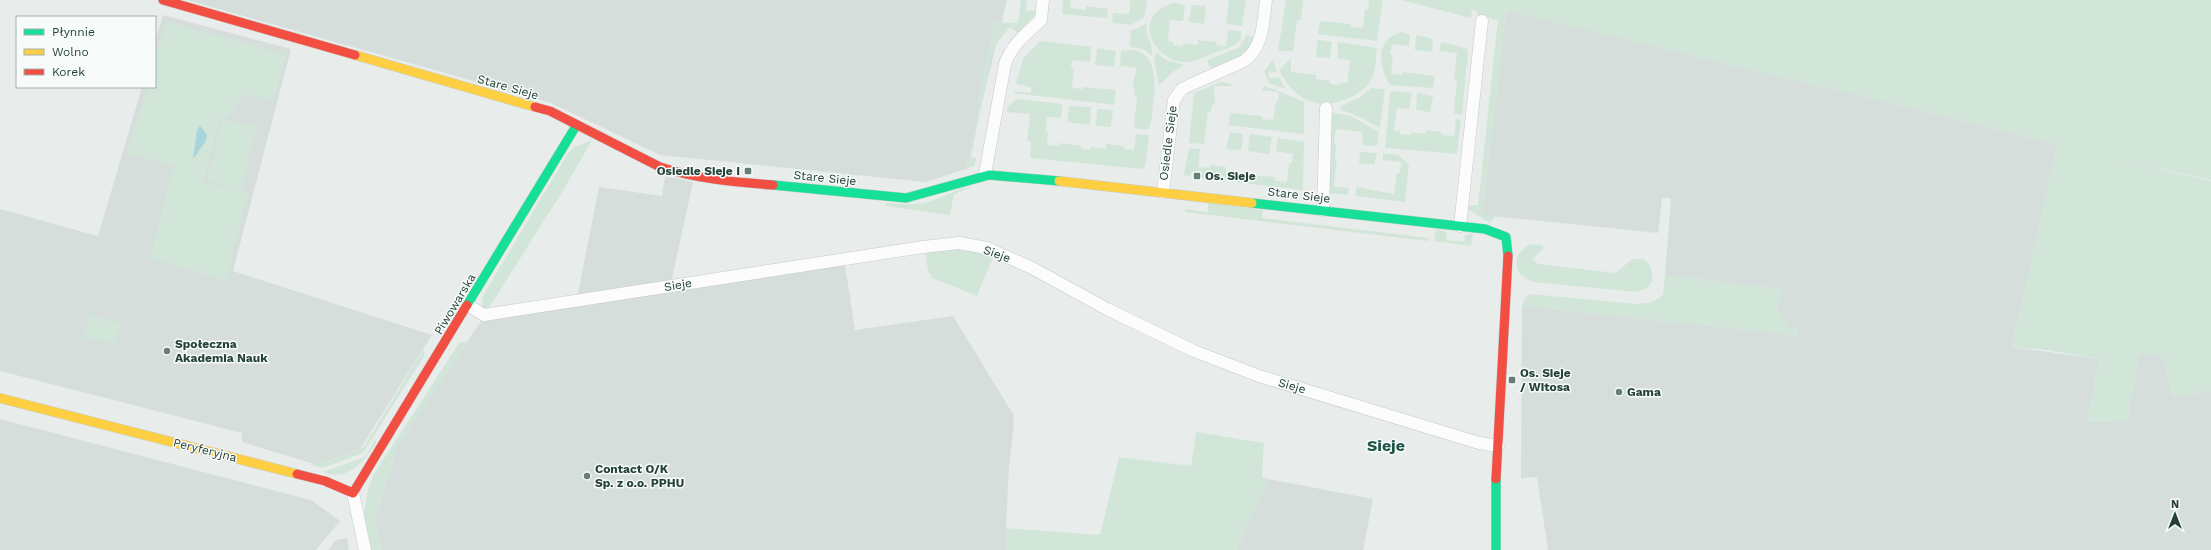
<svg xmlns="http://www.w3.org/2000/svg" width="2211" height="550" font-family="'Work Sans',sans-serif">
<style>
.built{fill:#d6dedb}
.green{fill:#d1e6d8}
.water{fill:#a9d4db}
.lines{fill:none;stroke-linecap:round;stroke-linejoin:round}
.street-casing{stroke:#c5cac8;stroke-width:13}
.fast-casing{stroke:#c3cbc8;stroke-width:10}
.slow-casing{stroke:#c3cbc8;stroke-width:10}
.jam-casing{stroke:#c3cbc8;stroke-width:10}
.street{stroke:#fcfcfc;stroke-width:12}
.fast{stroke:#16e098;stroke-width:9}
.slow{stroke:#ffcf43;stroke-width:9}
.jam{stroke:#f24e42;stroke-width:9}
.poi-dot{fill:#697e78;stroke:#f7fbf9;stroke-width:1.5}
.labels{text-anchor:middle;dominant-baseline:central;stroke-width:3;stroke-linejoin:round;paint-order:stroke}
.street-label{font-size:12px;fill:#24423a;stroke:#f7fbf9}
.poi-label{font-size:12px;font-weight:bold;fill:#24423a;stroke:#f7fbf9;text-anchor:start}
.district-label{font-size:16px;font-weight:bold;fill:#1f5548;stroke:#f7fbf9}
</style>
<rect width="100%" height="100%" fill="#e8edeb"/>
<!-- built -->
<path class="built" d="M 187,0 L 1007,0 L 966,169 L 925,182 L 660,155 L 551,103 Z
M 1506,10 L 2058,144 L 2012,347 L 2099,359 L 2088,422 L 2127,421 L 2139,353 L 2164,356 L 2172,397 L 2211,391 L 2211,550 L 1548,550 L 1537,477 L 1521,478 L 1522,306 L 1797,335 L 1798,328 L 1787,326 L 1787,321 L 1777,311 L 1781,289 L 1665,275 L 1671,198 L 1662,198 L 1658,233 L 1482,215 Z
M 163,15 L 291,49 L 233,271 L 432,335 L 360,449 L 322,463 L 311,463 L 242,442 L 242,433 L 0,371 L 0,209 L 98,236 L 142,87 L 155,87 L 155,41 Z
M 665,176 L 693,182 L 671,283 L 844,258 L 855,330 L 953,316 L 1013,414 L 1014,423 L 1009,467 L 1006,528 L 1007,550 L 382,550 L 375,518 L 399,442 L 483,318 L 577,298 L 599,187 L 662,196 Z
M 0,419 L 311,500 L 340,521 L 316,550 L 0,550 Z
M 1269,479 L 1373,499 L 1363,550 L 1236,550 Z
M 347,538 L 349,550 L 328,550 L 336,540 Z"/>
<!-- green -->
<path class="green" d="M 1021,0 L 1027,0 L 1026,10 L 1034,11 L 1036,14 L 1018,33 L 1010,27 L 997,43 L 992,52 L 971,157 L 976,158 L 975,165 L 966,169 L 980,104 L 977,104 L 994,22 L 1018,23 Z
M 1063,0 L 1071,0 L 1070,8 L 1086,10 L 1086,6 L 1108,9 L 1107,18 L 1062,14 Z
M 1130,0 L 1147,0 L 1144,17 L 1131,25 L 1112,23 L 1113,13 L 1129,14 Z
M 1229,0 L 1246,0 L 1242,26 L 1226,24 Z
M 1286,0 L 1303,0 L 1301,20 L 1297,20 L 1293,51 L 1278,51 Z
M 1369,0 L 1383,0 L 1377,41 L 1318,34 L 1320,21 L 1351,24 L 1351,27 L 1363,28 L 1365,9 L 1368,10 Z
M 1401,0 L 2211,0 L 2211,180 L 2114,158 L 2211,181 L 2211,391 L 2172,397 L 2164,356 L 2139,353 L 2127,421 L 2088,422 L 2099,359 L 2047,350 L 2012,347 L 2057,144 L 1506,10 L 1482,214 L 1495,216 L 1490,223 L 1467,209 L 1471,205 L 1478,205 L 1498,20 L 1477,15 L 1478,11 L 1472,10 L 1471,18 Z
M 1175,3 L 1185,5 L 1183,21 L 1170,20 L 1168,41 L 1173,42 L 1173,45 L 1183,46 L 1183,43 L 1198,45 L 1198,40 L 1217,42 L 1216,45 L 1226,46 L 1228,30 L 1241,31 L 1241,40 C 1233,48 1221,50 1211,54 C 1204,57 1197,61 1190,62 C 1165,66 1133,31 1159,10 C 1164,7 1169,3 1175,3 Z
M 1192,5 L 1206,6 L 1204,24 L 1188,22 Z
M 166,21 L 286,55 L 273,101 L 245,93 L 227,118 L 220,117 L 203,182 L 248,192 L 226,281 L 150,258 L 173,166 L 127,153 L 147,87 L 155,87 L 155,58 Z
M 1147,23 C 1144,36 1154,44 1152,56 L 1143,49 L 1130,47 L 1131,30 L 1136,29 Z
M 1402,32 L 1410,35 L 1409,46 L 1392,44 L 1390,54 L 1393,54 L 1391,74 L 1403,75 L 1403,72 L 1435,76 L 1433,88 L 1390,85 C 1378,66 1375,39 1402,32 Z
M 1246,35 L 1254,37 C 1248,57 1231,61 1213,68 L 1210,67 L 1207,60 L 1240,47 Z
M 1418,35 L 1433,39 L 1432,52 L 1415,50 L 1416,36 Z
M 1319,40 L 1332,42 L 1330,58 L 1316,57 L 1317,41 Z
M 1040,41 L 1091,47 L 1090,62 L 1072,60 L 1071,68 L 1074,69 L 1072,88 L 1083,89 L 1084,87 L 1116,90 L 1114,105 L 1014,93 L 1015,91 L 1031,93 L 1031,87 L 1016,84 L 1023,59 Z
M 1338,42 L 1377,48 C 1376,58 1376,69 1372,78 C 1368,87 1358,94 1349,98 C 1317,112 1295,100 1279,70 L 1291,58 L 1291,72 L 1316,75 L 1316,79 L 1330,81 L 1330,84 L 1340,85 L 1341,82 L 1347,83 L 1350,60 L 1338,59 Z
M 1441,42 L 1466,48 L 1468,51 L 1462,115 L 1455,114 L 1454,112 L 1457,81 L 1454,80 L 1457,53 L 1439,51 Z
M 1097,48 L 1116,51 L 1114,67 L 1095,65 Z
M 1121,51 C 1158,43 1156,82 1153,106 C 1152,113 1152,124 1148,130 L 1134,128 L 1137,96 L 1134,96 L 1135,88 L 1132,87 L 1137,68 L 1120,66 Z
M 1156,52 L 1166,60 L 1184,65 L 1173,72 L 1159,85 L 1154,60 Z
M 1273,60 L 1277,72 L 1269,71 L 1268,74 L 1270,78 L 1276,78 L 1278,76 L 1285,88 L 1270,84 L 1264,71 Z
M 1221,82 L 1232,84 L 1232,86 L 1214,86 L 1215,105 L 1212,105 L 1211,113 L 1208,112 L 1204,144 L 1189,143 L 1194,93 Z
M 1264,86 L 1279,91 L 1304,102 L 1304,134 L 1229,125 L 1230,113 L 1262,116 L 1262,119 L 1273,120 L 1276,102 L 1278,102 L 1279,92 L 1262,90 Z
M 1371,88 L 1385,89 L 1380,128 L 1362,118 L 1340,109 L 1341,106 L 1361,97 Z
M 1393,91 L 1412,93 L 1409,109 L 1397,108 L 1394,130 L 1400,131 L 1400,134 L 1410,135 L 1411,132 L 1425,134 L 1426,130 L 1442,132 L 1442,135 L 1454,136 L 1456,119 L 1461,120 L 1457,154 L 1385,148 L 1390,93 Z
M 1417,93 L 1433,96 L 1430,112 L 1416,110 Z
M 1017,99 L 1063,104 L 1061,118 L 1047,117 L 1046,132 L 1048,132 L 1047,145 L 1059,146 L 1060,143 L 1081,146 L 1081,149 L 1090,150 L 1091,147 L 1106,149 L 1106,144 L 1124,146 L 1124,149 L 1134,150 L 1136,134 L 1149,135 L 1145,166 L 1142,169 L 1030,158 L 1031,141 L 1027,141 L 1030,114 L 1007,112 L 1007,107 Z
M 1069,106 L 1091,107 L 1090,125 L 1067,122 Z
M 1097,109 L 1113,110 L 1111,127 L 1096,126 Z
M 1330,112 L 1351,116 L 1379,132 L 1377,146 L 1363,145 L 1362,132 L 1336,129 L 1334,143 L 1336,144 L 1335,158 L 1337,159 L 1334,186 L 1349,188 L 1348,195 L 1329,193 Z
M 222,120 L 256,127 L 241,189 L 207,181 Z
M 1230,132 L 1243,134 L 1241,150 L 1226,149 Z
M 1250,134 L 1272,137 L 1269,154 L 1248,151 Z
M 1278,138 L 1304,142 L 1303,190 L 1199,178 L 1199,174 L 1191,173 L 1190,177 L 1184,175 L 1189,148 L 1200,149 L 1198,167 L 1209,168 L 1210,165 L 1226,167 L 1226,172 L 1240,173 L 1240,176 L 1251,177 L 1252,175 L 1275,177 L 1275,181 L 1287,182 L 1289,163 L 1292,163 L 1293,154 L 1276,151 Z
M 592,140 L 564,189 L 487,311 L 482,307 L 482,299 L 487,289 L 568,153 L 575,147 Z
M 1360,152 L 1377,153 L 1374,165 L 1359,163 Z
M 1383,153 L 1399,155 L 1409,165 L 1405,202 L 1355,196 L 1357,187 L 1394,194 L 1397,173 L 1400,173 L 1401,162 L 1383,160 Z
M 972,187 L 954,194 L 950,215 L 885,206 L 887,203 C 902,204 916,206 931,201 C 945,197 957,188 972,187 Z
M 1208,203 L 1263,210 L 1262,218 L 1428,238 L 1428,241 L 1185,212 L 1185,209 L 1208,212 Z
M 1436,229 L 1447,232 L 1446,240 L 1464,242 L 1465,235 L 1473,234 L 1471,246 L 1434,241 Z
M 1531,244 L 1542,245 L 1544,248 L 1533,259 L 1538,264 L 1616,273 L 1632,259 L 1644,259 C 1653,267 1656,279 1647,288 L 1637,292 L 1532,282 L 1520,274 C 1513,261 1517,251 1531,244 Z
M 957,248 L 993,257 L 977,296 L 932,278 L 928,271 L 925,252 Z
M 1665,275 L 1781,289 L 1777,311 L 1788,321 L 1787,326 L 1798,327 L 1797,335 L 1522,306 L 1525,298 L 1530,294 L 1637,304 L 1653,302 L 1663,295 Z
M 89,315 L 121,323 L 115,344 L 84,337 Z
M 464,342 L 466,343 L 399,442 L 375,518 L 382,550 L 371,550 L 364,514 L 368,489 L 374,474 L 450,357 L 459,343 Z
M 423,350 L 425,353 L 424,356 L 363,453 L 323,468 L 311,465 L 312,463 L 323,463 L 363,448 Z
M 1196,432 L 1264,443 L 1262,477 L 1269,479 L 1236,550 L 1007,550 L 1006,528 L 1100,535 L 1119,457 L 1191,466 Z
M 375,440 L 377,442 C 364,460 349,483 323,472 L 365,457 Z"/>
<!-- water -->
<path class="water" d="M 200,126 L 207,135 L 206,141 L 193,159 L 197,130 Z"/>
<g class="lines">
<!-- street casing -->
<g class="street-casing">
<path id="street" d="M 985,174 L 1005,64 C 1012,44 1026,34 1041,20 L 1043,0
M 1163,192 L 1174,100 L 1182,89 L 1190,85 L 1244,61 C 1264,46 1263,23 1266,0
M 1323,210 L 1326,108
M 1460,226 L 1482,21
M 468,305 L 484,315 L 923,247 L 959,243 L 987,248 L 1032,268 L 1107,309 L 1194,351 L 1259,376 L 1479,443 L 1498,446
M 353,493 L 365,550"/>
</g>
<!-- fast casing -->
<g class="fast-casing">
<path id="fast" d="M 773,185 L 906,198 L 989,175 L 1059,181
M 1252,203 L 1485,229 L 1506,237 L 1508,256
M 467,305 L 576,126
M 1496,479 L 1496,550"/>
</g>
<!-- slow casing -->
<g class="slow-casing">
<path id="slow" d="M 355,55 L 535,107
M 1059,181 L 1252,203
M 0,398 L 297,474"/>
</g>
<!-- jam casing -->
<g class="jam-casing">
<path id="jam" d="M 163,0 L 355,55
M 535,107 L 550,111 L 660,167 C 697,179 734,182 773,185
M 297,474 L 325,481 L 353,493 L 467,305
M 1496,479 L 1508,256"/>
</g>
<!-- street -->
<use href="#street" class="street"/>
<!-- fast -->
<use href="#fast" class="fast"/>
<!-- slow -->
<use href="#slow" class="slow"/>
<!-- jam -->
<use href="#jam" class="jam"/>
</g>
<!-- markers -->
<g class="poi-dot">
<rect x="744" y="167" width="8" height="8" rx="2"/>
<rect x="1193" y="172" width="8" height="8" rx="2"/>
<circle cx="167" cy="351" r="4"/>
<rect x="1508" y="376" width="8" height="8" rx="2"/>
<circle cx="1619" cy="392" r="4"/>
<circle cx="587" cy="476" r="4"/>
</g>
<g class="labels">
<!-- street labels -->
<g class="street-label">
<text transform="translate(508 87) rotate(16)">Stare Sieje</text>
<text transform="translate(1168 143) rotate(-83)">Osiedle Sieje</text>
<text transform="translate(825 178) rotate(6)">Stare Sieje</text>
<text transform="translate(1299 195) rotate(7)">Stare Sieje</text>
<text transform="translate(997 254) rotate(20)">Sieje</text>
<text transform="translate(678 285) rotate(-9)">Sieje</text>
<text transform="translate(455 304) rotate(-59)">Piwowarska</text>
<text transform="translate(1292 386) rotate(16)">Sieje</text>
<text transform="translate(205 450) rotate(14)">Peryferyjna</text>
</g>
<!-- poi labels -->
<g class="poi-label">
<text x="740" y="171" text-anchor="end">Osiedle Sieje I</text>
<text x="1205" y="176">Os. Sieje</text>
<text x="175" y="344">Społeczna<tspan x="175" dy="14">Akademia Nauk</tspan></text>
<text x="1520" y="373">Os. Sieje<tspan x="1520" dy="14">/ Witosa</tspan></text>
<text x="1627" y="392">Gama</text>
<text x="595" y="469">Contact O/K<tspan x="595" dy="14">Sp. z o.o. PPHU</tspan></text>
</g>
<!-- district labels -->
<g class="district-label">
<text x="1386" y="445">Sieje</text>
</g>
</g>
<!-- legend -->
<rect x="16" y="16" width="140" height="72" fill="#f7fbf9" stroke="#a3b1ad"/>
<rect x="24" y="29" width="20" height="6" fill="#16e098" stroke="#a3b1ad"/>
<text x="52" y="36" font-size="12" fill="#24423a">Płynnie</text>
<rect x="24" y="49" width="20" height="6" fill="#ffcf43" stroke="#a3b1ad"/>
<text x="52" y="56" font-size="12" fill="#24423a">Wolno</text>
<rect x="24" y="69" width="20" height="6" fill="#f24e42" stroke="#a3b1ad"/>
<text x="52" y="76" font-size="12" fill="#24423a">Korek</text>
<!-- north arrow -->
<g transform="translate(2175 514)" stroke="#f7fbf9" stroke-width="3" paint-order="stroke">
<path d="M0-3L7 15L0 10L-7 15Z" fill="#24423a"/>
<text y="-6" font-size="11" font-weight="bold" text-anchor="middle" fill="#24423a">N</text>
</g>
</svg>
